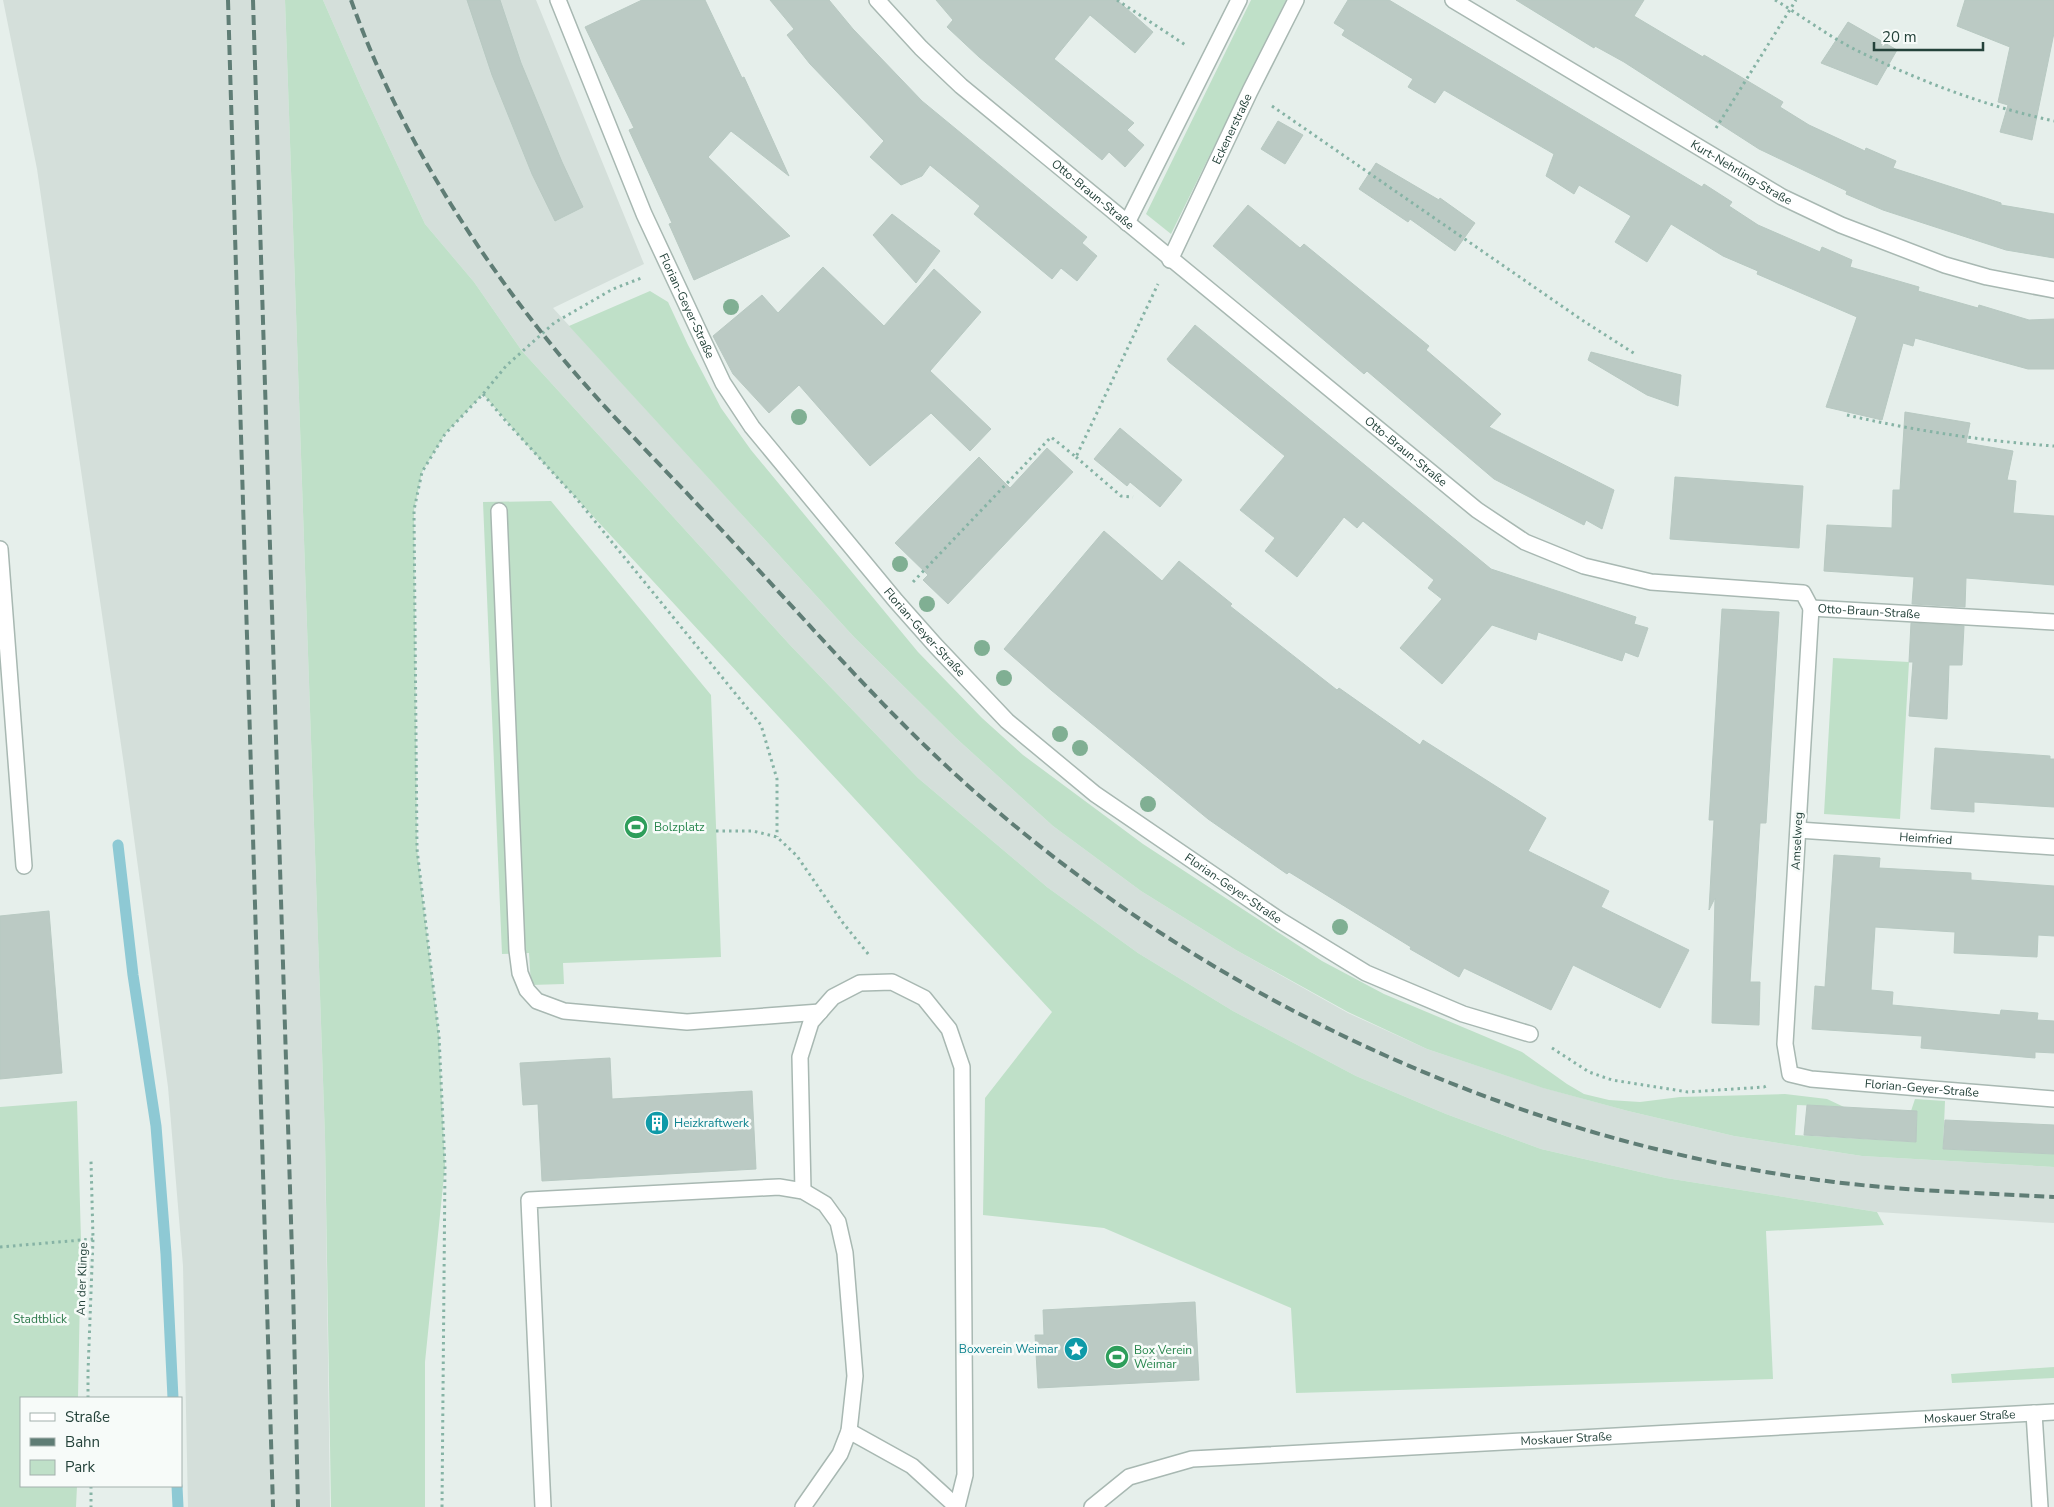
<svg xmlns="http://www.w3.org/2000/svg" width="2054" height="1507" font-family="'Nunito Sans',sans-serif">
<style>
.built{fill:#d4dfda}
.green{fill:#bfe0c8}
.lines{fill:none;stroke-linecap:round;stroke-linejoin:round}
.stream{stroke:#8ec9d4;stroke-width:11}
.building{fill:#bbcac4;stroke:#b8c9c2}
.lane-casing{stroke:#a8b8b2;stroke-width:18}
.street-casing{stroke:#a8b8b2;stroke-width:18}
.path{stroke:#86b3a5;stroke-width:3;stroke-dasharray:2.5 4;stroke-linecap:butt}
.lane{stroke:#fff;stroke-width:15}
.street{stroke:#fff;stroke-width:15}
.rail{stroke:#5f7d75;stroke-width:4;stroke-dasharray:10 5;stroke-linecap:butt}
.tree{fill:#80af93}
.labels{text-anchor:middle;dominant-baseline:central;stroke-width:5;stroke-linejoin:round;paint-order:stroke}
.street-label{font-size:12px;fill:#24423a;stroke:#f7fbf9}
.leisure-label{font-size:12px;fill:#27864d;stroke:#f7fbf9;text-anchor:start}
.culture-label{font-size:12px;fill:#0d838f;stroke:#f7fbf9;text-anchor:start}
.park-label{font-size:12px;fill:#2d7a4b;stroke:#f7fbf9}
</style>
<rect width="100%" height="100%" fill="#e6efeb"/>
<!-- built -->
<path class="built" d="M 3,0 L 285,0 L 325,1137 L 330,1507 L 188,1507 L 183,1266 L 168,1087 L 125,772 L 37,169 Z
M 323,0 L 536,0 L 644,264 L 553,308 L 854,637 L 956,738 L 1053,826 L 1141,891 L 1236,950 L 1348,1013 L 1427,1049 L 1544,1088 L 1628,1111 L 1734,1136 L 1862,1156 L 2054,1167 L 2054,1223 L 1877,1212 L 1666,1178 L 1541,1149 L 1446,1114 L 1356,1076 L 1233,1011 L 1138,953 L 1047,887 L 918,778 L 790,645 L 522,351 L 474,282 L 425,224 L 361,87 Z"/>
<!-- green -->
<path class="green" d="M 285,0 L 323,0 L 361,87 L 425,224 L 474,282 L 522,351 L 790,645 L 918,778 L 1047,887 L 1138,953 L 1233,1011 L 1356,1076 L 1446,1114 L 1541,1149 L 1666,1178 L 1877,1212 L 1884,1225 L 1766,1231 L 1773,1379 L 1296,1393 L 1291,1308 L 1104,1228 L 983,1215 L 985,1098 L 1052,1012 L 527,445 L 483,394 L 445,434 L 422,472 L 414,510 L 417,849 L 439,1036 L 445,1166 L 425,1362 L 425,1507 L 331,1507 L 325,1137 Z
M 1251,0 L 1286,0 L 1171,234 L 1146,214 Z
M 650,291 L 668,302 L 688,345 L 721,408 L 751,450 L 918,652 L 982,718 L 1023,755 L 1143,844 L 1322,961 L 1384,994 L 1522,1052 L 1567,1084 L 1584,1094 L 1609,1100 L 1640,1102 L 1680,1097 L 1785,1094 L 1827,1099 L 1844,1107 L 1797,1105 L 1795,1135 L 1915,1142 L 1917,1112 L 1911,1111 L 1915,1099 L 1945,1101 L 1943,1149 L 2054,1154 L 2054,1167 L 1862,1156 L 1734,1136 L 1628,1111 L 1543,1088 L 1427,1049 L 1348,1012 L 1236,950 L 1141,891 L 1053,826 L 956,738 L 854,637 L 569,326 Z
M 551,501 L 711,695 L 721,957 L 563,963 L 564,984 L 531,985 L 529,953 L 502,954 L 483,502 Z
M 1833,658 L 1909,662 L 1900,819 L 1824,814 Z
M 77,1101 L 81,1240 L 78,1398 L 21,1398 L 21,1486 L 77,1486 L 76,1507 L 0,1507 L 0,1107 Z
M 2054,1367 L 2054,1378 L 1952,1383 L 1951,1374 Z"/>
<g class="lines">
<!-- stream -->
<path class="stream" d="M 118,845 L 133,975 L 156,1126 L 166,1254 L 173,1398
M 177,1486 L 178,1507"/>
</g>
<!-- building -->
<path class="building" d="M 467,0 L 500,0 L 521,63 L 562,162 L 583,207 L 555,221 L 532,174 L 492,75 Z
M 642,0 L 705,0 L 742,78 L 744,77 L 789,176 L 731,131 L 708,157 L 790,236 L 694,280 L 669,224 L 672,223 L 629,130 L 634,128 L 585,27 Z
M 770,0 L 829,0 L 853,29 L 922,101 L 1087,237 L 1082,243 L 1097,256 L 1077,281 L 1061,268 L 1052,279 L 974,214 L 980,206 L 930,165 L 922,176 L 901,185 L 870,157 L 884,141 L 810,64 L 787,35 L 794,29 Z
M 936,0 L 1117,0 L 1153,32 L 1135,53 L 1090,15 L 1054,59 L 1134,123 L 1127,130 L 1144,145 L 1125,167 L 1109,152 L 1102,160 L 979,57 L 947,27 L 953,20 Z
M 1348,0 L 1389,0 L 1702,187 L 1704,184 L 1732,202 L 1729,206 L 1758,225 L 1820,252 L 1822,247 L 1852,260 L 1850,267 L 1919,287 L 1918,291 L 1978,308 L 1979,305 L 2029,320 L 2054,319 L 2054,369 L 2028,369 L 1915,338 L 1913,346 L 1903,343 L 1882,420 L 1826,407 L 1857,317 L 1757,274 L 1758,271 L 1723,256 L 1671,224 L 1647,262 L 1615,242 L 1631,216 L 1579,185 L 1574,194 L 1546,176 L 1554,154 L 1444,90 L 1435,103 L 1408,87 L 1413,79 L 1342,35 L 1345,30 L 1334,23 Z
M 1516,0 L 1644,0 L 1634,16 L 1703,57 L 1704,55 L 1783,102 L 1780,107 L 1809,125 L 1865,151 L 1866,148 L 1896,161 L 1893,168 L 2001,203 L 2001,205 L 2054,214 L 2054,258 L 2006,250 L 1883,210 L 1846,194 L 1847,191 L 1759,149 L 1624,62 L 1595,46 L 1594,48 Z
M 1965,0 L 2054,0 L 2054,33 L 2032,140 L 2000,132 L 2008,105 L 1998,102 L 2010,47 L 1957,26 Z
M 1848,22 L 1897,50 L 1877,85 L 1821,63 Z
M 1278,121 L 1303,135 L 1285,164 L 1261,149 Z
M 1376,163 L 1439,200 L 1440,198 L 1475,223 L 1455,251 L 1410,219 L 1408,222 L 1359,189 Z
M 1248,205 L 1300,248 L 1304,244 L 1429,346 L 1426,350 L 1501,414 L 1489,427 L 1614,490 L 1602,529 L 1586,520 L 1584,525 L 1494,479 L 1367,371 L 1364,374 L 1213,246 Z
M 892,214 L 940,251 L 916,283 L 873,235 Z
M 823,267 L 884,326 L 934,269 L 981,312 L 930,371 L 991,429 L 970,451 L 931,413 L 870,466 L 799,385 L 769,413 L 733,374 L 713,336 L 762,295 L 778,313 Z
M 1195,325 L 1491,569 L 1636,617 L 1634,624 L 1648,628 L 1638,657 L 1625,652 L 1622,661 L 1538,632 L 1536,640 L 1492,625 L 1442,684 L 1400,648 L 1442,599 L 1428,588 L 1434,580 L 1363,521 L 1357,528 L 1344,517 L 1297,577 L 1265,551 L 1275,538 L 1240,510 L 1285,456 L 1169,362 L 1167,359 Z
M 1591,352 L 1681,375 L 1678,406 L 1647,395 L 1588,360 Z
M 1905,412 L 1970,423 L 1966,443 L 2013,451 L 2007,480 L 2016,481 L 2013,513 L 2054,516 L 2054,585 L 1966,578 L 1965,607 L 1912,604 L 1914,577 L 1824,571 L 1827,525 L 1892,528 L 1893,490 L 1900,490 Z
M 1120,428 L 1182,480 L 1160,507 L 1130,482 L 1127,486 L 1094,459 Z
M 1047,448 L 1073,472 L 948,604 L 923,580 L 928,575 L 895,543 L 979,457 L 1010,488 Z
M 1675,477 L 1803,486 L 1799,548 L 1670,539 Z
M 1104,531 L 1162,581 L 1179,561 L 1232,604 L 1230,606 L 1337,690 L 1339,688 L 1420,745 L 1423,740 L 1546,818 L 1528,851 L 1609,891 L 1601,907 L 1689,950 L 1660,1008 L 1573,965 L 1551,1010 L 1464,968 L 1459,977 L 1410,949 L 1411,947 L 1289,872 L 1287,874 L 1208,819 L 1051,690 L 1004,649 Z
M 1722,609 L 1779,612 L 1766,823 L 1760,823 L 1750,982 L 1760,982 L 1759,1025 L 1712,1023 L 1715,898 L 1709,910 L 1714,820 L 1709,820 Z
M 1911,623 L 1964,626 L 1962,665 L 1949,665 L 1947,719 L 1909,716 L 1913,662 L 1909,662 Z
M 1935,748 L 2050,756 L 2050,759 L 2054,759 L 2054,807 L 1974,802 L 1974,812 L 1931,809 Z
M 1834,855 L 1880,858 L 1879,868 L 1971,873 L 1971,880 L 2054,886 L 2054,936 L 2038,935 L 2037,957 L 1954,953 L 1955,932 L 1875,927 L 1871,990 L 1893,992 L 1892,1005 L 2000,1015 L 2001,1010 L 2038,1013 L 2037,1020 L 2054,1021 L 2054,1053 L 2035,1052 L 2035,1058 L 1921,1048 L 1922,1036 L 1812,1029 L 1815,986 L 1825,987 Z
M 49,911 L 62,1073 L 0,1079 L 0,916 Z
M 610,1058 L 612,1099 L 752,1091 L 756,1169 L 542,1181 L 538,1104 L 523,1105 L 520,1063 Z
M 1807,1105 L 1917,1111 L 1916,1142 L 1804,1135 Z
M 1945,1120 L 2054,1125 L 2054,1154 L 1943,1149 Z
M 1195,1302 L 1199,1380 L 1038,1388 L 1035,1335 L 1044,1335 L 1043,1310 Z"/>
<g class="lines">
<!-- lane casing -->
<g class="lane-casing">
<g id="lane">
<path id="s1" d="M 558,0 L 644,214 L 723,383 L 752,427 L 896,601 L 935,645 L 1007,721 L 1095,794 L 1281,921 L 1366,973 L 1463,1014 L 1530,1034"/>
<path d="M 499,511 L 517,950 L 520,973 L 527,990 L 537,1001 L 564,1011 L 687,1022 L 820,1012"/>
<path d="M 0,549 L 24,866"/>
<path d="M 803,1191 L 800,1057 L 811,1022 L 833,997 L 860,983 L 892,982 L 924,998 L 949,1029 L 962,1067 L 965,1475 L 957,1507"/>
<path d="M 849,1431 L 912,1466 L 957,1507"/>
<path d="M 543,1507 L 529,1200 L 779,1187 L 803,1191 L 825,1204 L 838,1222 L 845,1253 L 855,1376 L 849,1431 L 840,1454 L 803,1507"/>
</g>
</g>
<!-- street casing -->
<g class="street-casing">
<g id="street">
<path id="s2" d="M 877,0 L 921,48 L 961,86 L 1477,510 L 1525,542 L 1584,566 L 1651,582 L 1803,593 L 1811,608"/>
<path id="s3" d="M 1453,0 L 1782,197 L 1841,225 L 1945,265 L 1987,277 L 2054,290"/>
<path d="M 1127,223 L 1239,0"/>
<path id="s4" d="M 1170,260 L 1250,91 L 1296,0"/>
<path id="s5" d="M 1811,608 L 1785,1044 L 1790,1074 L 1811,1079 L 2054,1099"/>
<path id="s6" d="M 1811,608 L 2054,622"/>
<path id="s7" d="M 1798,830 L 2054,847"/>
<path d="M 2034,1413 L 2040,1507"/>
<path id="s8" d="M 1092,1507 L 1129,1477 L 1192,1459 L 2054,1412"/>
</g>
</g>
<!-- path -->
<path class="path" d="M 1117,0 L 1187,46
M 1775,0 C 1802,16 1828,36 1856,50 C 1919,81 1985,106 2054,121
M 1272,106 L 1582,320 L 1635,354
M 1716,128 L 1796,0
M 483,394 L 504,419 L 576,498 L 761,725 L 777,779 L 777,837
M 1847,415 C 1916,431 1984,441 2054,446
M 1076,457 L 1121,496 L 1133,497
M 913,582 L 1051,437 L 1076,457 L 1158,284
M 716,831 L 753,831 L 777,837 L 797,856 L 843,923 L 869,955
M 1552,1048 L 1589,1072 L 1612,1080 L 1688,1092 L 1764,1087 L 1768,1085
M 0,1247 L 93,1239
M 88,1398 L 88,1372 L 93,1239 L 91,1161
M 91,1486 L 91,1507
M 442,1507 L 445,1166 L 439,1036 L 417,849 L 414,510 L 422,472 L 445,434 L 483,394 L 506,366 L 554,323 L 613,289 L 644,277"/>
<!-- lane -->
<use href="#lane" class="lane"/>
<!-- street -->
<use href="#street" class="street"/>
<!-- rail -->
<path class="rail" d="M 228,0 L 273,1507
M 253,0 L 293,1285 L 298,1507
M 351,0 C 397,130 475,253 563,359 C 610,415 663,467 713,521 C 803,616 889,719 990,805 C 1225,1007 1525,1144 1834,1182 C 1907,1191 1981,1193 2054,1197"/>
</g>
<!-- trees -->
<g class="tree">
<circle cx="731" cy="307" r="8"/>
<circle cx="799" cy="417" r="8"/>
<circle cx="900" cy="564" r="8"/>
<circle cx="927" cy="604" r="8"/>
<circle cx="982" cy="648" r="8"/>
<circle cx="1004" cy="678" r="8"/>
<circle cx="1060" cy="734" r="8"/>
<circle cx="1080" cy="748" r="8"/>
<circle cx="1148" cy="804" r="8"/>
<circle cx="1340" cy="927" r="8"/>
</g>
<!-- icons -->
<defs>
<g id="stadium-disc" transform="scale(1.25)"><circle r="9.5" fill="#2e9e5b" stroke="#f7fbf9"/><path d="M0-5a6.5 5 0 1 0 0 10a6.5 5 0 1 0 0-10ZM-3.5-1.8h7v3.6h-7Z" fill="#fff"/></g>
<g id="building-disc" transform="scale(1.25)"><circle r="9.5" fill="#0f9aa8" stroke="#f7fbf9"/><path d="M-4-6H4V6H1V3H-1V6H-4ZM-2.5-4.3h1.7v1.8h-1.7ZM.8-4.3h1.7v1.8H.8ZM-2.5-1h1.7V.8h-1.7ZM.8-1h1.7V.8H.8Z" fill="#fff"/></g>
<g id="sight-disc" transform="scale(1.25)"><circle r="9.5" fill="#0f9aa8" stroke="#f7fbf9"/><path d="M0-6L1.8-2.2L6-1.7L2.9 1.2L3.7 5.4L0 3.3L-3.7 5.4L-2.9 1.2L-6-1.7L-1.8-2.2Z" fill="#fff"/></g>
</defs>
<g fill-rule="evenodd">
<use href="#stadium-disc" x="636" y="827"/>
<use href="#building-disc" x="657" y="1123"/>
<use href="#sight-disc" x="1076" y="1349"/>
<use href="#stadium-disc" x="1117" y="1357"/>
</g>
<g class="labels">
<!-- street labels -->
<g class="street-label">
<text stroke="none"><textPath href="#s4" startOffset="145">Eckenerstraße</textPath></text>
<text stroke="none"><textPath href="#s3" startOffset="336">Kurt-Nehrling-Straße</textPath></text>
<text stroke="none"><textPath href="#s2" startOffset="291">Otto-Braun-Straße</textPath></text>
<text stroke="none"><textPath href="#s1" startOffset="332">Florian-Geyer-Straße</textPath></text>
<text stroke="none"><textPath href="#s2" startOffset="696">Otto-Braun-Straße</textPath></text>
<text stroke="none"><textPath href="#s6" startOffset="58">Otto-Braun-Straße</textPath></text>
<text stroke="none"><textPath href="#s1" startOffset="738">Florian-Geyer-Straße</textPath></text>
<text stroke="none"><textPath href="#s7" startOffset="128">Heimfried</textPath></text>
<text transform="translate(1797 841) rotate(-87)">Amselweg</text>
<text stroke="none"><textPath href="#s1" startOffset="1141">Florian-Geyer-Straße</textPath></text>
<text stroke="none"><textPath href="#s5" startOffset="600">Florian-Geyer-Straße</textPath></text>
<text transform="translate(82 1279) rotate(-88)">An der Klinge</text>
<text stroke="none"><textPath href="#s8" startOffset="892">Moskauer Straße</textPath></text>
<text stroke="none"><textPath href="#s8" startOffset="488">Moskauer Straße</textPath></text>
</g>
<!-- leisure labels -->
<g class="leisure-label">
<text x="654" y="827">Bolzplatz</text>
<text x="1134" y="1350">Box Verein<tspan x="1134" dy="14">Weimar</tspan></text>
</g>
<!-- culture labels -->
<g class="culture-label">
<text x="674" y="1123">Heizkraftwerk</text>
<text x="1058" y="1349" text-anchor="end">Boxverein Weimar</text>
</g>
<!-- park labels -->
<g class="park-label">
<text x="40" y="1319">Stadtblick</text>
</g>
</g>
<!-- legend -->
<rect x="20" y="1397" width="162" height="90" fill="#f7fbf9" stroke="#a3b1ad"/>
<rect x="30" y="1413" width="25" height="8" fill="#ffffff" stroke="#a3b1ad"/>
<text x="65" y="1422" font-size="15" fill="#24423a">Straße</text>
<rect x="30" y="1438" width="25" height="8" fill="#5f7d75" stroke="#a3b1ad"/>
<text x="65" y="1447" font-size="15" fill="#24423a">Bahn</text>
<rect x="30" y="1460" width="25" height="15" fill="#bfe0c8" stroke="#a3b1ad"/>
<text x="65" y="1472" font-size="15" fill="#24423a">Park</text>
<!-- scale -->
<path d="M1874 42v8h109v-8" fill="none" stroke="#24423a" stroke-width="2.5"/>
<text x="1882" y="42" font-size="15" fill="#24423a" stroke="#f7fbf9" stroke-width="4" paint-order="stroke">20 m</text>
</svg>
